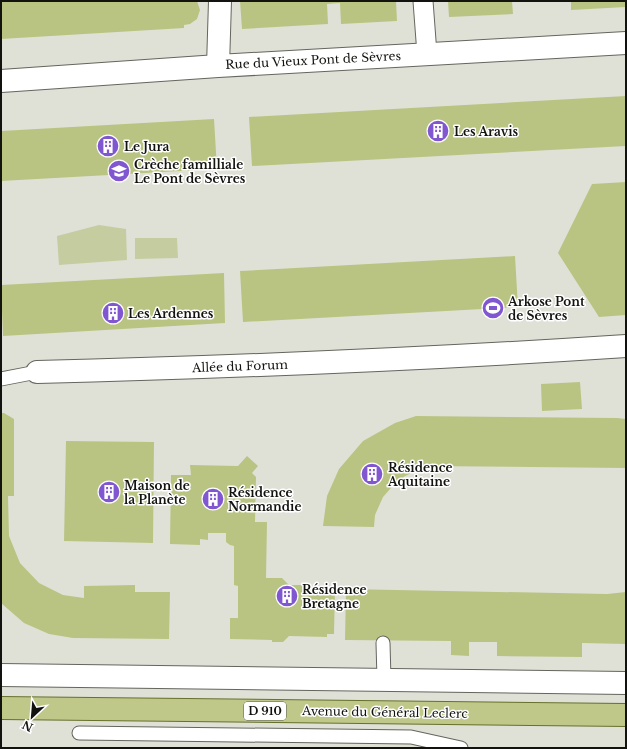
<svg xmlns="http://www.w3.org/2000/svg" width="627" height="749" font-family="'Libre Baskerville',serif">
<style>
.green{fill:#c5cca0}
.building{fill:#b9c482}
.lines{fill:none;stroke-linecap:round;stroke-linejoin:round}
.service-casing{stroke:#64655c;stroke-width:15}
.pedestrian-casing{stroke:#64655c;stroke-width:21}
.minor-casing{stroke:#64655c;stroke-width:24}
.primary-casing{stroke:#67702c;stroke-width:24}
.service{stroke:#fff;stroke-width:13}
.pedestrian{stroke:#fff;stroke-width:19}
.minor{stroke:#fff;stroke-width:22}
.primary{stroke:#bfc789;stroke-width:22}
.labels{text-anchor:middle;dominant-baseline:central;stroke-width:3;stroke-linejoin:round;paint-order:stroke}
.shield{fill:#fff;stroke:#595a57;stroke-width:1}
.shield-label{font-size:11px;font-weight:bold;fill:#12130f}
.street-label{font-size:12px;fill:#12130f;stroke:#fff}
.poi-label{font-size:12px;font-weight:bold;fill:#12130f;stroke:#fff;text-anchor:start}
</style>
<rect width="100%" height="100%" fill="#dfe1d7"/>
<!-- green -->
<path class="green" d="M 99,225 L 126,229 L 127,260 L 59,265 L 57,236 Z
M 135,238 L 177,238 L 178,258 L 135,259 Z"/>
<!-- building -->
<path class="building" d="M 1,1 L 197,1 L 200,10 L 197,19 L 190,24 L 184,25 L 184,28 L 1,39 Z
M 240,1 L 396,1 L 397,21 L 341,24 L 340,3 L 327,4 L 328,24 L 242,29 Z
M 448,1 L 512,1 L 513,14 L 449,17 Z
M 571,1 L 626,1 L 626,7 L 571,10 Z
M 626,96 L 626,146 L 252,166 L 249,117 Z
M 214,119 L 217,169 L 1,181 L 1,131 Z
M 626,182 L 626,315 L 599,317 L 558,253 L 592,184 Z
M 515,256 L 518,307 L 243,322 L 240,271 Z
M 224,273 L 225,323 L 3,336 L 1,285 Z
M 580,382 L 582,409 L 542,411 L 541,384 Z
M 1,413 L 4,413 L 14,419 L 14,496 L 8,496 L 9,536 L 20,563 L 39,583 L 63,595 L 84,598 L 84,586 L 135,585 L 135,592 L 170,592 L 169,639 L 73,638 L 49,634 L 24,623 L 1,603 Z
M 416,416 L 617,418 L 626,419 L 626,468 L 424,466 L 398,480 L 383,497 L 375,515 L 374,527 L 323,526 L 327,496 L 339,469 L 363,441 L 395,423 Z
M 66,441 L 154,442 L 153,543 L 64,541 Z
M 247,456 L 258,466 L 252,473 L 256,477 L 255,522 L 267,522 L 266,578 L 282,578 L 289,585 L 311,585 L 311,589 L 335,589 L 334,634 L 327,634 L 327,637 L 289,636 L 283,642 L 272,642 L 272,640 L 230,639 L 230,618 L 238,618 L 238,586 L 234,585 L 234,546 L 230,545 L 226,542 L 226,533 L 208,533 L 208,540 L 200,539 L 200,545 L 170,544 L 171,475 L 191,475 L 190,465 L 238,466 Z
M 346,589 L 607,594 L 626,592 L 626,644 L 582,643 L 582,657 L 497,656 L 497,642 L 469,642 L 469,656 L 451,655 L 451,641 L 345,640 Z"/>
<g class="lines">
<!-- service casing -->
<g class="service-casing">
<path id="service" d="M 1,379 L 37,372
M 383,643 L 384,679
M 79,733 L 411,737 L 461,748"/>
</g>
<!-- pedestrian casing -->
<g class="pedestrian-casing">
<path id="pedestrian" d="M 423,1 L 427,54"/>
</g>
<!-- minor casing -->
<g class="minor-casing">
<path id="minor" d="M 218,66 L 220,1
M 1,81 L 218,66 L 626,43
M 37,372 C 234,367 430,359 626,346
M 1,675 L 626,683"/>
</g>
<!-- primary casing -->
<g class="primary-casing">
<path id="primary" d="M 1,708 L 626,715"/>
</g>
<!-- service -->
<use href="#service" class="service"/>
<!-- pedestrian -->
<use href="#pedestrian" class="pedestrian"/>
<!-- minor -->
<use href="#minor" class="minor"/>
<!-- primary -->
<use href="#primary" class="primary"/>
</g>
<!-- icons -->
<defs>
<g id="building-disc" transform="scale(1.15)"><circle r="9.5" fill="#8057d0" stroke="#fff"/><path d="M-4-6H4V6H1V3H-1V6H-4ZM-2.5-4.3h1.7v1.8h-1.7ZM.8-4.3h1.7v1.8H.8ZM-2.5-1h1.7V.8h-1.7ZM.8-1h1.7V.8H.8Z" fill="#fff"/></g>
<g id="school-disc" transform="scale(1.15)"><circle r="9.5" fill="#8057d0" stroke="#fff"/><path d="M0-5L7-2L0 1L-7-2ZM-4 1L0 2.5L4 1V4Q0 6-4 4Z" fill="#fff"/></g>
<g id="stadium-disc" transform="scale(1.15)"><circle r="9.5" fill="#8057d0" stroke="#fff"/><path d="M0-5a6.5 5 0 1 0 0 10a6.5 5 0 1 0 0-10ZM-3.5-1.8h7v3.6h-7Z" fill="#fff"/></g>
</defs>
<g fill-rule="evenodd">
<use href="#building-disc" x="438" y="131"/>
<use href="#building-disc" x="108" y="146"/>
<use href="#school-disc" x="119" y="171"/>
<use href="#stadium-disc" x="493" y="308"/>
<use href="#building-disc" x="113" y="313"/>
<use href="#building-disc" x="372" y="474"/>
<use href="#building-disc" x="109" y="492"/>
<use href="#building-disc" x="213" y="499"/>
<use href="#building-disc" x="287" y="596"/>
</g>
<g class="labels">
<!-- shield labels -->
<rect class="shield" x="244" y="702" width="42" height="18" rx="3"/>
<g class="shield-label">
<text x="265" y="711">D 910</text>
</g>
<!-- street labels -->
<g class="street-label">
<text transform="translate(313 60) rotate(-3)">Rue du Vieux Pont de Sèvres</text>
<text transform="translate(240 366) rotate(-2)">Allée du Forum</text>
<text transform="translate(385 712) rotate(1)">Avenue du Général Leclerc</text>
</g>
<!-- poi labels -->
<g class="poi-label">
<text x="454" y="131">Les Aravis</text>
<text x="124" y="146">Le Jura</text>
<text x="134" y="164">Crèche familliale<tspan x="134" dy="14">Le Pont de Sèvres</tspan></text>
<text x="508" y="301">Arkose Pont<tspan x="508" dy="14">de Sèvres</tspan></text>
<text x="128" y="313">Les Ardennes</text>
<text x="388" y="467">Résidence<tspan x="388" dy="14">Aquitaine</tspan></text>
<text x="124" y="485">Maison de<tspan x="124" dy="14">la Planète</tspan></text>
<text x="228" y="492">Résidence<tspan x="228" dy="14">Normandie</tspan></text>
<text x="302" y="589">Résidence<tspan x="302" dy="14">Bretagne</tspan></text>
</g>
</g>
<!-- border -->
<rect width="627" height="749" fill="none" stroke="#12130f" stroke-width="4"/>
<!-- north arrow -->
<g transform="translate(32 717) rotate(206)" stroke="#ffffff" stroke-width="3" paint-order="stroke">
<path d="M0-3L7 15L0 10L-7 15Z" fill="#12130f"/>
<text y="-6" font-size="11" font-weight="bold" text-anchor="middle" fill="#12130f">N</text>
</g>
</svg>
